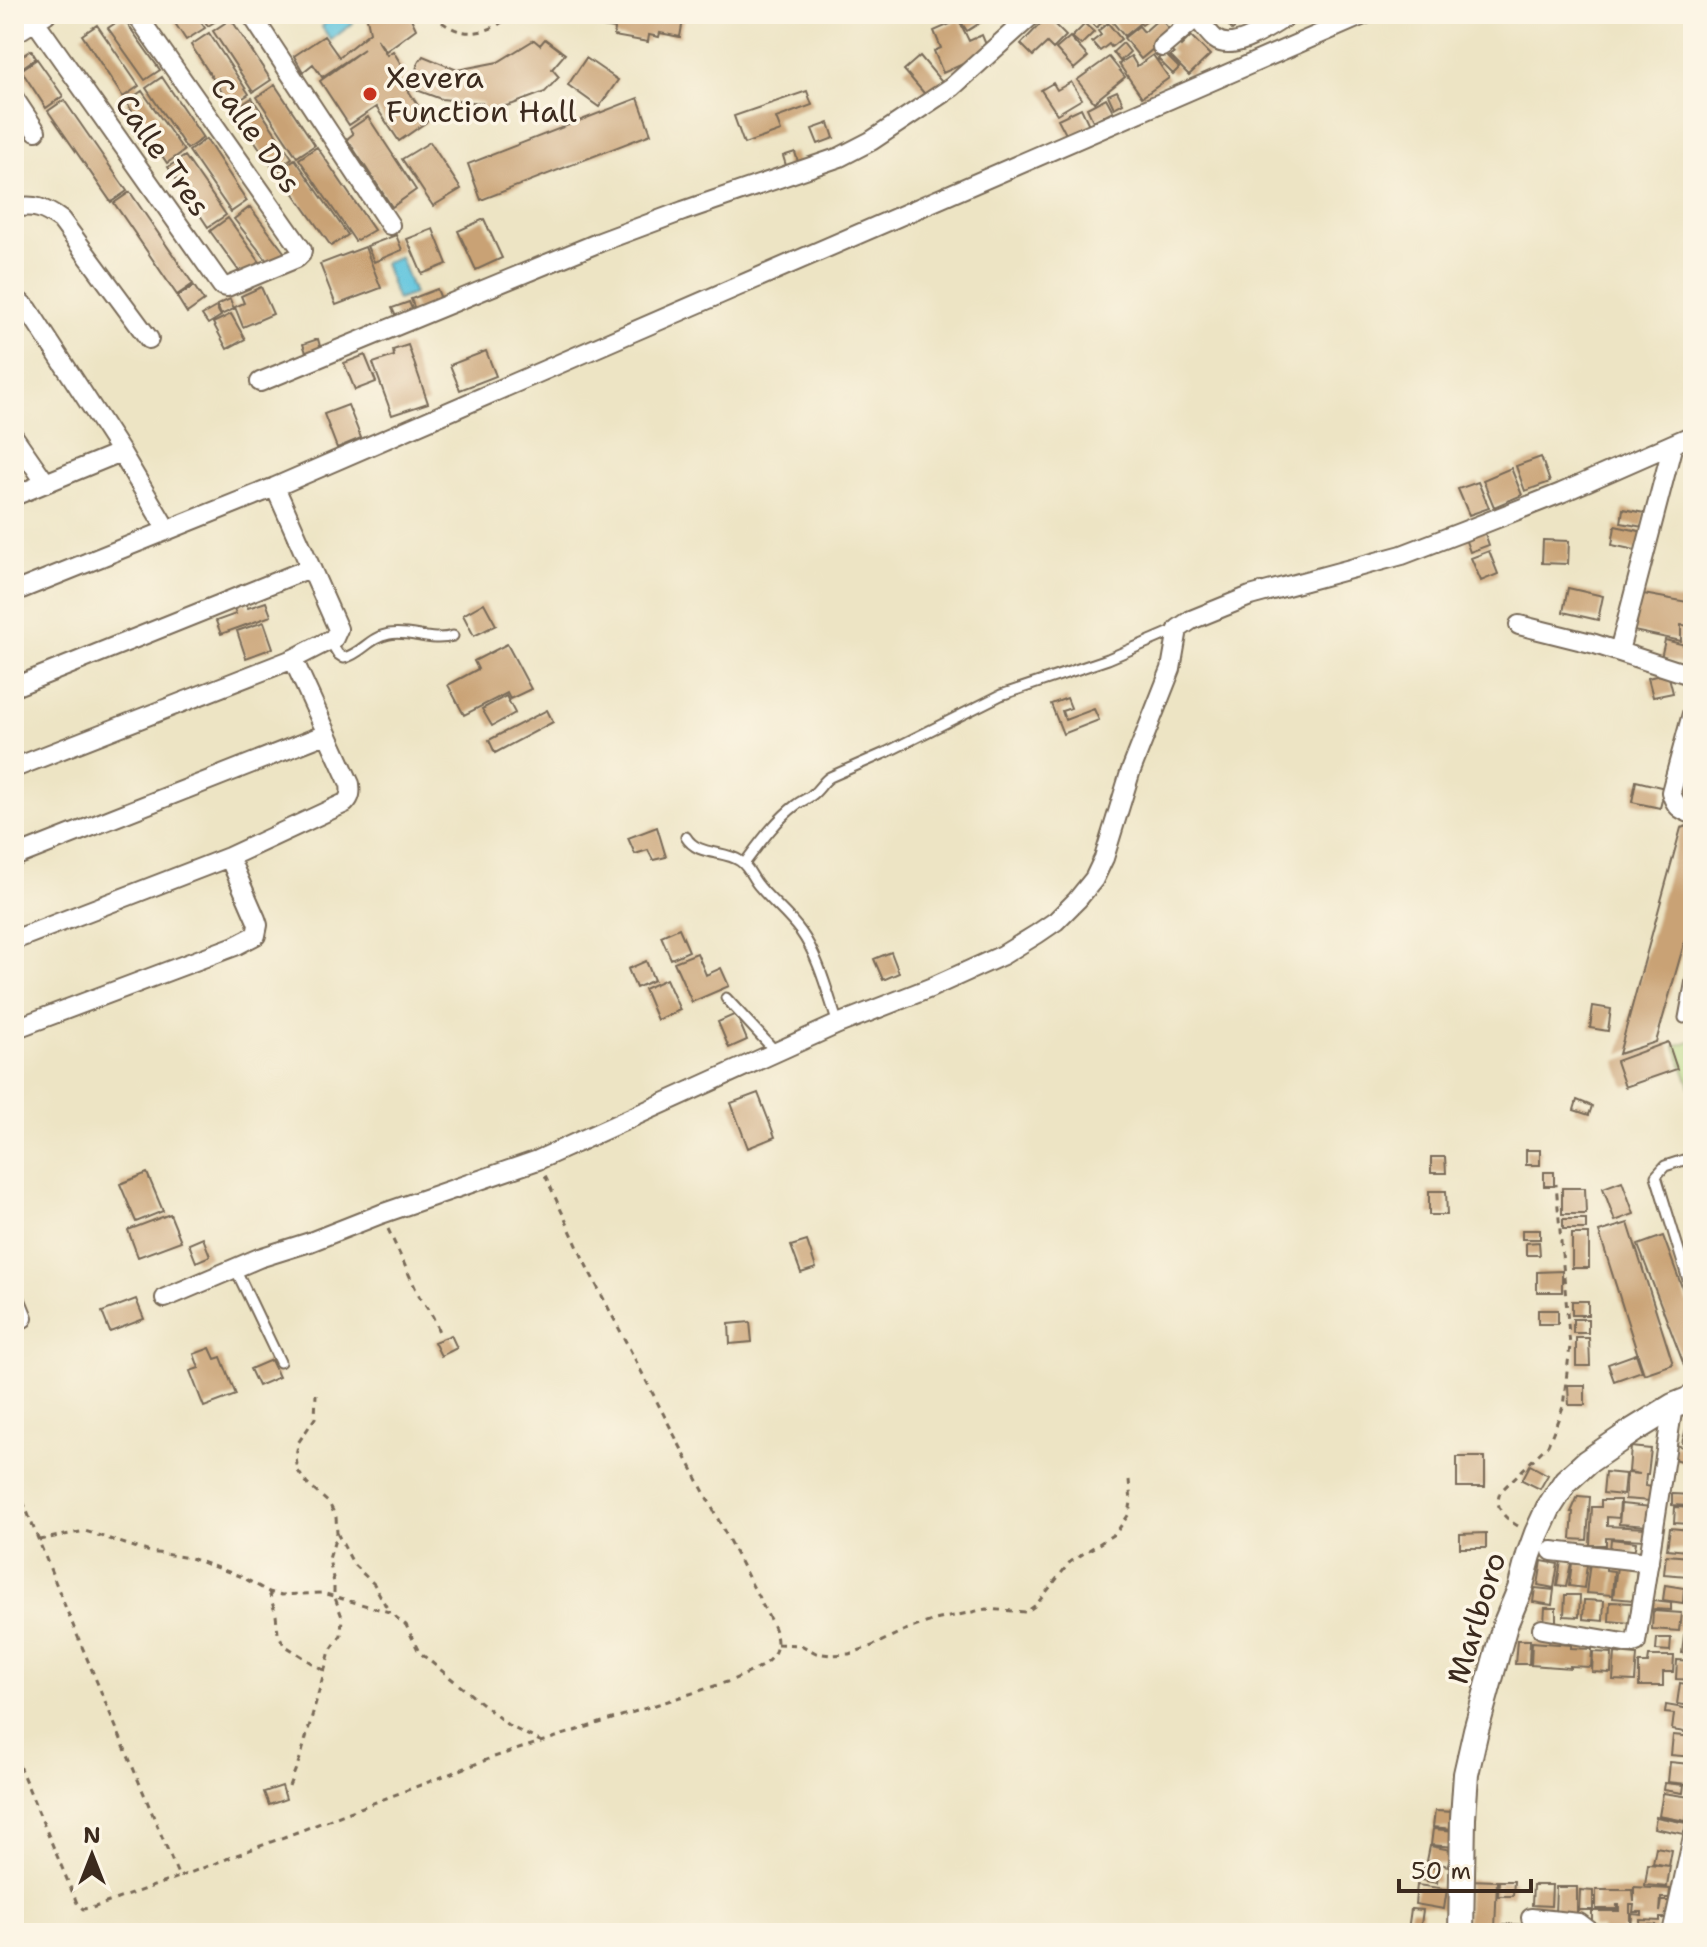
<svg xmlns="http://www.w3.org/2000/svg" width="1707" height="1947" font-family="'Shantell Sans',sans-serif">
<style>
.green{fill:#b2d680;stroke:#76804f;stroke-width:2}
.water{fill:#60c5de;stroke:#4e787e;stroke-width:2}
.building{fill:#c9a274}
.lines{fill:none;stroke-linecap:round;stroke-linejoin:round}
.service-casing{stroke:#796b58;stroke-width:13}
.minor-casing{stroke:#796b58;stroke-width:22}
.tertiary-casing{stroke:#796b58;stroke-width:28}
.path{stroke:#796b58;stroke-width:3;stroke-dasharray:6 6;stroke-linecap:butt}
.service{stroke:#fff;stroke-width:9}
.minor{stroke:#fff;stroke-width:18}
.tertiary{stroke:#fff;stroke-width:24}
.poi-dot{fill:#c8321e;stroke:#fcf5e5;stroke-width:3}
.labels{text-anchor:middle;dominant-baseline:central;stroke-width:7;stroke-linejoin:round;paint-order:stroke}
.poi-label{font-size:30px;fill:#3b2a1e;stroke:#fcf5e5;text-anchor:start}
.street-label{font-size:30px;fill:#3b2a1e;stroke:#fcf5e5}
</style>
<rect width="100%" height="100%" fill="#fcf5e5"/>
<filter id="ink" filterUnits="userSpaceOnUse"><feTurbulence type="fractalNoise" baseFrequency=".0125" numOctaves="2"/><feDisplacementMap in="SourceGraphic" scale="16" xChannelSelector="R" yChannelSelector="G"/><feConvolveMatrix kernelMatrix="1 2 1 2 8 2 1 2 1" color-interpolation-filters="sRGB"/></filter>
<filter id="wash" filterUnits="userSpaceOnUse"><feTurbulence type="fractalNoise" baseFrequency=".006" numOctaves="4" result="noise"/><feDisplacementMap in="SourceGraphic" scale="32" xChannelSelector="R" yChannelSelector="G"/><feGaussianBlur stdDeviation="1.8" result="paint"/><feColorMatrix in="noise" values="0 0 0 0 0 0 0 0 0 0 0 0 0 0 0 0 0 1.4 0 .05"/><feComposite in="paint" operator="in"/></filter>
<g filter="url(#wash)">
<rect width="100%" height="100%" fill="#ede4c4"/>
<!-- green -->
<path class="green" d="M 1693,1040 L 1693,1094 L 1675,1046 Z"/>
<!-- water -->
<path class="water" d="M 317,14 L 351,14 L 353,23 L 331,40 L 322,27 L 325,23 Z
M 400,257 L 414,294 L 397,300 L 384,263 Z"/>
<g id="blocks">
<!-- building -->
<path class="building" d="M 169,14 L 195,14 L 205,28 L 186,40 Z
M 200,14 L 227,14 L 208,26 Z
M 366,14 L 409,14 L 416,29 L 386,51 L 377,39 L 387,55 L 393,51 L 404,69 L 397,73 L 428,121 L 399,141 L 376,107 L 349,125 L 320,81 L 364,49 L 322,77 L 313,64 L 303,72 L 294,56 L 324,36 L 339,57 L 370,32 Z
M 591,14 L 684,14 L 680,37 L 660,33 L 659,37 L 649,35 L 648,42 L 614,36 L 615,29 L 589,25 Z
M 956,14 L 994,14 L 967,31 Z
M 1070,14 L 1091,14 L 1081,24 Z
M 1095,14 L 1102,14 L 1106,19 L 1096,28 L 1089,19 Z
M 1106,14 L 1156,14 L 1142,25 L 1140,23 L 1124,36 Z
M 1225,14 L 1251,14 L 1232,30 L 1222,17 Z
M 1047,17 L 1066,36 L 1053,49 L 1047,43 L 1033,56 L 1021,44 Z
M 123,18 L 160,70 L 145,80 L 108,28 Z
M 1160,18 L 1172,33 L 1141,59 L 1124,38 L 1139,26 L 1144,32 Z
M 231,19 L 271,80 L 253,92 L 213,31 Z
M 959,20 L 969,41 L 982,35 L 987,47 L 983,55 L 943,73 L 934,51 L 941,48 L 934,31 Z
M 1108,23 L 1121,39 L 1111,47 L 1109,44 L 1100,51 L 1092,42 L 1101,35 L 1098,31 Z
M 1085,24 L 1094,32 L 1081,45 L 1072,37 Z
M 97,25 L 139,86 L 123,97 L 82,35 Z
M 209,33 L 249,94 L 231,106 L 191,45 Z
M 1191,36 L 1210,55 L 1189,75 L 1170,56 L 1174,54 L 1169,49 L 1176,41 L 1181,46 Z
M 1070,37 L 1088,57 L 1074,69 L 1056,49 Z
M 545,39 L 565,54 L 552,69 L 559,77 L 545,92 L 513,104 L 484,112 L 482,103 L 441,99 L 411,88 L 418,63 L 423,56 L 457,70 L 498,62 L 534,40 L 540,45 Z
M 1123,43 L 1130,52 L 1120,61 L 1113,52 Z
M 31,50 L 36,58 L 20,69 L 15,61 Z
M 1164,53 L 1179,68 L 1173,74 L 1158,59 Z
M 1153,55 L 1169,78 L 1142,97 L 1119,64 L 1131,56 L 1137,66 Z
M 920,56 L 946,87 L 930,100 L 904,70 Z
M 1109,57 L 1125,77 L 1094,102 L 1077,80 Z
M 586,58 L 618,80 L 599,107 L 568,85 Z
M 37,59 L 63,96 L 46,108 L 21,70 Z
M 162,77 L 203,138 L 187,149 L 146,88 Z
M 1071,82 L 1082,99 L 1057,114 L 1041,90 L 1053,83 L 1057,90 Z
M 275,85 L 315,145 L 297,157 L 257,97 Z
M 142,91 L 184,151 L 167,163 L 126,102 Z
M 807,91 L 812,105 L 776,118 L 781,131 L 744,144 L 734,116 Z
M 1117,91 L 1123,103 L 1114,108 L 1108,95 Z
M 252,98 L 292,158 L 274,170 L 234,110 Z
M 638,98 L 651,134 L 481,200 L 468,164 Z
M 1106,98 L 1113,111 L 1093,121 L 1087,108 Z
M 64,100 L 127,191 L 111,202 L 48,111 Z
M 1081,108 L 1090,127 L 1068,138 L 1058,119 Z
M 368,117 L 416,190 L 392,207 L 347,139 L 353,134 L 350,129 Z
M 829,123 L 834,138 L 818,144 L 812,129 Z
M 14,132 L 25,148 L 14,156 Z
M 206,139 L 247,201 L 231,212 L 189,151 Z
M 430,142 L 461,189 L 433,206 L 402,159 Z
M 317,147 L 374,230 L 355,241 L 299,159 Z
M 795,152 L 800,168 L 788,172 L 783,156 Z
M 185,156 L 226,215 L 208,227 L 168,167 Z
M 295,159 L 348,235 L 331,246 L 278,171 Z
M 130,192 L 193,284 L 177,295 L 114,203 Z
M 250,207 L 287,256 L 272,267 L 234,219 Z
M 228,218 L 262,265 L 244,278 L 210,231 Z
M 484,219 L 502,258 L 476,270 L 458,231 Z
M 433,229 L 447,264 L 422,274 L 407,239 Z
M 396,235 L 402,250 L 374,262 L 367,246 Z
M 365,247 L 381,288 L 336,305 L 320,264 Z
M 194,286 L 204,301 L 187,313 L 177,297 Z
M 261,287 L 273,314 L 243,327 L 235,307 L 244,303 L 241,296 Z
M 437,289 L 442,301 L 416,312 L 411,299 Z
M 230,299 L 234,309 L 221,315 L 217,305 Z
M 409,302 L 414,313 L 397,319 L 392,308 Z
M 216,307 L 221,316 L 208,324 L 202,315 Z
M 231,314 L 245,339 L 227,349 L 213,323 Z
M 318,339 L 321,350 L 307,355 L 303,344 Z
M 408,345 L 428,403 L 392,415 L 373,363 L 394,356 L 393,350 Z
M 486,351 L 496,376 L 460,390 L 450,365 Z
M 365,355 L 376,382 L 355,390 L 344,363 Z
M 348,405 L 361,438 L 337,448 L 324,414 Z
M 1541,457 L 1550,482 L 1525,491 L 1516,466 Z
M 1511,468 L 1522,495 L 1494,507 L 1483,480 Z
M 1478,482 L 1489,508 L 1469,515 L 1458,489 Z
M 1623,509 L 1645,513 L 1643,527 L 1621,523 Z
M 1615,526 L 1644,532 L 1640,551 L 1612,545 Z
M 1483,528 L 1489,545 L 1470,552 L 1464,536 Z
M 1543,540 L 1569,541 L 1568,564 L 1542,563 Z
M 1489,551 L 1498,574 L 1481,581 L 1471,558 Z
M 1568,588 L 1603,596 L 1598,620 L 1563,612 Z
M 1638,593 L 1693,603 L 1693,626 L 1681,625 L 1681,641 L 1629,630 Z
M 266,602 L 271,616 L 221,634 L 216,621 L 236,614 L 233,607 L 246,603 L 248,608 Z
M 484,603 L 496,625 L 474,636 L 463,615 Z
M 264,622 L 273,648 L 246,658 L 237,631 Z
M 1665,640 L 1693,647 L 1689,665 L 1661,658 Z
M 507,644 L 531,689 L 510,699 L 507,693 L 464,715 L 448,685 L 478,669 L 474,661 Z
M 1668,673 L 1673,693 L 1653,697 L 1648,678 Z
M 506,696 L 515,713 L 492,726 L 482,709 Z
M 1067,698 L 1071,708 L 1062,711 L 1065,720 L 1094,709 L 1099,720 L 1063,734 L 1051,704 Z
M 547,710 L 553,722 L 495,753 L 489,740 Z
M 1636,781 L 1665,788 L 1660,808 L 1632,802 Z
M 1686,782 L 1693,782 L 1693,808 L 1683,807 Z
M 1693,824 L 1693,912 L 1656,1042 L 1619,1054 L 1681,828 Z
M 657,827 L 666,857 L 653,860 L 648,850 L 635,854 L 628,838 Z
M 679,928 L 689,951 L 671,959 L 661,936 Z
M 891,952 L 899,973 L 883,980 L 874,959 Z
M 697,953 L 706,975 L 721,968 L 729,986 L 692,1002 L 674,962 Z
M 646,961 L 654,980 L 636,988 L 628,969 Z
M 666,979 L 680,1010 L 657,1020 L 644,989 Z
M 1593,1006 L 1611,1009 L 1608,1031 L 1590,1028 Z
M 736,1014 L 747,1040 L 729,1048 L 718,1022 Z
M 1668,1042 L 1677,1069 L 1625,1087 L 1616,1061 Z
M 758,1093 L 775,1137 L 748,1148 L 731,1103 Z
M 1577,1100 L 1592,1106 L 1589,1115 L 1574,1110 Z
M 1526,1150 L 1540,1150 L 1540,1165 L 1526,1165 Z
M 1431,1157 L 1445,1157 L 1446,1173 L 1431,1173 Z
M 1544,1172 L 1554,1172 L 1554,1186 L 1544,1186 Z
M 147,1173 L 163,1211 L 136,1222 L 120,1184 Z
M 1622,1181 L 1634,1214 L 1615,1221 L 1603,1188 Z
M 1562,1188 L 1585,1188 L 1586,1214 L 1562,1214 Z
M 1429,1191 L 1446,1191 L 1447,1215 L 1429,1215 Z
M 170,1214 L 181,1241 L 138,1257 L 128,1230 Z
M 1563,1219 L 1586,1219 L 1586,1229 L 1563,1229 Z
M 1628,1223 L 1673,1364 L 1644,1374 L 1599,1232 Z
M 1522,1230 L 1540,1230 L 1540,1239 L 1522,1239 Z
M 1572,1234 L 1589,1234 L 1589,1268 L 1572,1268 Z
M 1663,1236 L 1693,1317 L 1693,1376 L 1689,1378 L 1638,1245 Z
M 203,1238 L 210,1256 L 196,1262 L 189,1244 Z
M 807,1241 L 816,1268 L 801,1273 L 791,1246 Z
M 1539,1242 L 1540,1255 L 1526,1255 L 1526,1243 Z
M 1562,1271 L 1562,1292 L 1537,1292 L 1537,1272 Z
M 136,1299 L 144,1319 L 110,1332 L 102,1312 Z
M 1572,1301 L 1588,1301 L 1588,1315 L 1572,1315 Z
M 1538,1310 L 1558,1310 L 1558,1324 L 1538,1324 Z
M 1573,1319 L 1588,1319 L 1588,1333 L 1573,1333 Z
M 750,1322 L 752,1342 L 730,1344 L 729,1324 Z
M 451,1335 L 457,1348 L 441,1356 L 434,1342 Z
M 1576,1338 L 1589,1338 L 1590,1366 L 1576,1366 Z
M 210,1348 L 215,1359 L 221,1357 L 236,1395 L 204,1407 L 190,1371 L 199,1368 L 194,1354 Z
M 1636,1354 L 1642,1371 L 1614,1381 L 1608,1364 Z
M 271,1360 L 279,1377 L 258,1386 L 250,1369 Z
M 1568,1385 L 1585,1385 L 1585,1405 L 1569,1405 Z
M 1689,1418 L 1693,1419 L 1693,1446 L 1682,1443 Z
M 1676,1445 L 1693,1450 L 1693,1465 L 1671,1458 Z
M 1631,1447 L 1651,1449 L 1648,1474 L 1646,1474 L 1645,1486 L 1652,1487 L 1651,1501 L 1625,1499 L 1627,1473 L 1640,1474 L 1629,1472 Z
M 1457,1457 L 1485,1457 L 1485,1487 L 1457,1487 Z
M 1530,1465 L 1548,1475 L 1540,1489 L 1522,1480 Z
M 1605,1472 L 1625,1474 L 1623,1495 L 1603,1493 Z
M 1672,1494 L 1691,1495 L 1690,1506 L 1672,1505 Z
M 1578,1496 L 1590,1497 L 1587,1540 L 1571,1539 L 1573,1512 L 1571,1512 Z
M 1601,1500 L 1620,1500 L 1619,1518 L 1607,1517 L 1607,1526 L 1646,1528 L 1645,1540 L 1606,1538 L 1606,1545 L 1590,1545 L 1592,1507 L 1601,1507 Z
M 1621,1504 L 1651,1507 L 1649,1526 L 1619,1524 Z
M 1675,1507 L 1691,1508 L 1690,1524 L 1674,1523 Z
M 1670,1528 L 1689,1530 L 1687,1551 L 1667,1549 Z
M 1486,1533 L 1486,1548 L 1460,1548 L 1460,1534 Z
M 1611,1539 L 1636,1542 L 1634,1553 L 1610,1550 Z
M 1666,1555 L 1690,1557 L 1688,1576 L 1664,1574 Z
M 1542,1561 L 1558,1564 L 1554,1588 L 1538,1585 Z
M 1561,1561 L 1571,1563 L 1566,1587 L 1557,1586 Z
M 1590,1562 L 1606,1564 L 1606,1570 L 1614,1571 L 1612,1595 L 1586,1593 Z
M 1572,1563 L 1587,1565 L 1584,1588 L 1569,1586 Z
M 1617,1566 L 1637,1568 L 1633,1600 L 1613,1598 Z
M 1691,1572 L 1693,1572 L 1693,1601 L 1687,1600 Z
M 1665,1585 L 1684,1588 L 1683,1603 L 1663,1600 Z
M 1535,1588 L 1554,1590 L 1552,1605 L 1533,1602 Z
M 1565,1595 L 1580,1595 L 1579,1617 L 1564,1616 Z
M 1584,1600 L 1604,1601 L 1603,1621 L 1583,1619 Z
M 1653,1601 L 1671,1603 L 1671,1610 L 1652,1609 Z
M 1610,1602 L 1632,1603 L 1631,1623 L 1609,1621 Z
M 1687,1602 L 1693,1603 L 1693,1626 L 1684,1625 Z
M 1545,1608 L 1556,1608 L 1556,1623 L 1544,1623 Z
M 1653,1611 L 1681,1613 L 1679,1631 L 1652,1629 Z
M 1684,1635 L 1693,1636 L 1693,1654 L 1682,1653 Z
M 1657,1638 L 1671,1638 L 1670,1651 L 1656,1650 Z
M 1517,1640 L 1530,1640 L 1529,1664 L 1515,1664 Z
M 1532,1642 L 1571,1645 L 1571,1648 L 1592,1649 L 1591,1667 L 1570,1666 L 1570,1668 L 1531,1665 Z
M 1593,1652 L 1612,1653 L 1611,1673 L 1592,1672 Z
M 1615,1653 L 1637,1655 L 1635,1681 L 1613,1680 Z
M 1649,1656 L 1674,1656 L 1673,1672 L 1663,1672 L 1663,1686 L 1639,1686 L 1639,1663 L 1648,1663 Z
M 1677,1660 L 1693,1661 L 1693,1680 L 1676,1679 Z
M 1680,1683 L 1693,1685 L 1693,1706 L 1677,1704 Z
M 1666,1705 L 1690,1709 L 1689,1718 L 1693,1718 L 1691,1733 L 1672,1730 L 1674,1714 L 1665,1713 Z
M 1673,1735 L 1693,1737 L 1693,1757 L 1671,1755 Z
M 1670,1762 L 1689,1764 L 1687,1784 L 1668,1782 Z
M 1665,1783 L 1684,1785 L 1683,1793 L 1664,1790 Z
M 282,1786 L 286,1799 L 269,1805 L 264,1792 Z
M 1663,1793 L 1690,1797 L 1686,1821 L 1659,1816 Z
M 1435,1811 L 1454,1812 L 1452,1829 L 1433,1827 Z
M 1656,1817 L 1686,1823 L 1684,1834 L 1654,1828 Z
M 1433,1829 L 1456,1831 L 1455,1847 L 1431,1845 Z
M 1430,1846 L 1451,1850 L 1448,1866 L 1427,1861 Z
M 1656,1847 L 1672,1850 L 1669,1866 L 1653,1863 Z
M 1648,1864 L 1670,1866 L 1667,1887 L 1645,1885 Z
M 1424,1866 L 1439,1869 L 1437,1883 L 1421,1880 Z
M 1468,1880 L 1497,1881 L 1495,1929 L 1466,1928 Z
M 1499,1881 L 1514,1881 L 1513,1896 L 1498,1896 Z
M 1417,1885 L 1447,1889 L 1444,1909 L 1415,1904 Z
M 1533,1885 L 1552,1885 L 1551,1906 L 1532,1905 Z
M 1556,1887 L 1577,1887 L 1577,1915 L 1555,1914 Z
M 1634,1887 L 1670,1889 L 1669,1898 L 1661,1898 L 1660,1912 L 1662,1901 L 1675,1901 L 1674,1918 L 1660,1918 L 1660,1921 L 1640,1920 L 1640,1924 L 1656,1925 L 1656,1933 L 1631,1933 L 1632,1914 L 1642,1915 L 1642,1912 L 1633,1912 L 1634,1905 L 1630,1905 L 1630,1929 L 1622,1929 L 1622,1933 L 1601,1933 L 1601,1928 L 1592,1928 L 1592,1911 L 1619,1911 L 1619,1905 L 1617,1905 L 1617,1909 L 1596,1909 L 1596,1890 L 1633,1890 L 1634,1902 Z
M 1580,1890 L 1593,1891 L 1593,1910 L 1579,1910 Z
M 1411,1909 L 1423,1910 L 1420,1932 L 1408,1930 Z
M 1504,1924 L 1555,1926 L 1554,1933 L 1504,1933 Z"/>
</g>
</g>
<g filter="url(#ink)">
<use href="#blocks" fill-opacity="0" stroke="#796b58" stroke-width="2"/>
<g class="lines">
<!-- service casing -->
<g class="service-casing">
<path id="service" d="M 330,641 L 338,654 L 344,658 C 363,653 368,638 389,634 C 411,630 430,643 453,636
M 686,837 C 697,856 724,850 740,861 C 749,867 752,878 759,886 C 772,902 789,915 801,932 C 819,957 828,995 838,1024
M 744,864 C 759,844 776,820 796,805 C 801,801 807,799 812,795 C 820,789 822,782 830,777 L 887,752 L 1001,695 L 1108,659 L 1178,629
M 726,998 L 777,1053
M 1684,1018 L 1693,969
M 1693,1157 L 1665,1166 L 1656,1176 L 1693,1296
M 235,1268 L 280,1362"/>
</g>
<!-- minor casing -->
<g class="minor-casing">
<path id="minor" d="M 30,14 L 222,286 L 227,287 L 297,258 L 301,254 L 302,250 L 136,14
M 251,14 L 390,225
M 1194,14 C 1201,22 1207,32 1215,39 C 1234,54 1273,24 1291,14
M 14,34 L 46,14
M 1162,47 L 1197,17
M 14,98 L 36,131
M 14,208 C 35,204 44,208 61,220 L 149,339
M 14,297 L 28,309 L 121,452 L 167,530
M 260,382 L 600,242 L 683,211 L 840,157 L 871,141 L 952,87 L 1033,14
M 14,437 L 46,483
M 14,496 L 121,452
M 14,592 L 275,487 L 1366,14
M 1519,625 L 1595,644 L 1693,676
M 1619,651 L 1673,444
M 14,687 L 310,568
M 1693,710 L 1671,792 C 1675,806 1680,810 1693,814
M 14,768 L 293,659 L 334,638 L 338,629 L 275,487
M 14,857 L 326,734
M 14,940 L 229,857 L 345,803 C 351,797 351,792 350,784 L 293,659
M 14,1029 L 235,946 L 256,935 L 258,925 L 256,919 L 229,857
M 14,1296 L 23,1318 L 14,1322
M 165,1298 L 259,1258 L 310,1242 L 381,1214 L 538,1160 L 838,1024 L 930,988 L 1003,955 L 1037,934 L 1056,921 L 1077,900 L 1094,879 L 1104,858 L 1130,773 L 1171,669 L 1178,629 L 1191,620 L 1250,596 L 1402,555 L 1462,532 L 1561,493 L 1693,435
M 1552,1551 L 1649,1562
M 1542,1629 L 1630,1644 L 1636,1642 L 1673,1406
M 1531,1918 L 1579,1923 L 1592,1933
M 1672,1933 L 1693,1837"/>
</g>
<!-- tertiary casing -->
<g class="tertiary-casing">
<path id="tertiary" d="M 1461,1933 L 1463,1818 L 1466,1774 L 1476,1730 L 1505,1625 L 1520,1589 L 1529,1555 L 1537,1533 L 1548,1509 L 1566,1481 L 1587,1462 L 1634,1430 L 1673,1406 L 1693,1398"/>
</g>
<!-- path -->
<path class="path" d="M 433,14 C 457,40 488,37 512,14
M 388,1229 L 419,1296 L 433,1317 L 439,1332
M 14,1479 L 67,1611 L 179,1877 L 494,1757 L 730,1681 C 749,1672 783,1663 776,1635 C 773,1623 765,1611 760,1600 L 586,1265 L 545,1175
M 1518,1526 C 1503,1517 1493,1506 1501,1491 L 1548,1445 L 1563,1407 L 1570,1346 L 1556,1184
M 337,1533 L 354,1565 L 374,1584 L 389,1612
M 39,1540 L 85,1531 L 150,1552 L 190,1558 L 240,1576 L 269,1592 L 282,1595 L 322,1593 L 389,1612 L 406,1625 L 419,1652 L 509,1726 L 540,1741
M 269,1592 L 276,1615 L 278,1633 L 284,1645 L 325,1671
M 777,1644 L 801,1645 L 816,1653 L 831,1655 L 849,1654 L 872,1646 L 905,1630 L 935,1620 L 986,1609 L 1026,1612 L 1036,1605 L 1070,1562 L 1116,1533 L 1129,1514 L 1131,1502 L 1129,1480
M 14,1754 L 77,1903 L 83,1909 L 92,1908 L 179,1877
M 289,1786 L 301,1756 L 330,1651 L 341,1635 L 342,1617 L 334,1595 L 334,1583 L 329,1559 L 337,1533 L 336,1517 L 329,1503 L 307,1484 L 298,1471 L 296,1458 L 298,1443 L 315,1418 L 316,1394"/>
<!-- service -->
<use href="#service" class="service"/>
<!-- minor -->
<use href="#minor" class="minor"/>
<!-- tertiary -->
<use href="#tertiary" class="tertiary"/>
</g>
</g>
<!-- markers -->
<circle class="poi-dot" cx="370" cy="94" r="8"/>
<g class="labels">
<!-- poi labels -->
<g class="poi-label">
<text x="386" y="77">Xevera<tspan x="386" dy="34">Function Hall</tspan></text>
</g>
<!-- street labels -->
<g class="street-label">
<text transform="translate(256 135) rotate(55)">Calle Dos</text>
<text transform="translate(163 155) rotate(55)">Calle Tres</text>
<text transform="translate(1476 1618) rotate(-73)">Marlboro</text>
</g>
</g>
<!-- margin -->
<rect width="1707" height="1947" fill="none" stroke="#fcf5e5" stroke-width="48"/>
<!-- north arrow -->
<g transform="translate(92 1855)" stroke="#fcf5e5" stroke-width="6" paint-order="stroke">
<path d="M0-6L14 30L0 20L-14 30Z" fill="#3b2a1e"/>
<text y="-12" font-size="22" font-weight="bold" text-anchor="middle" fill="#3b2a1e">N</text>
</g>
<!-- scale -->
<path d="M1399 1879v12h132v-12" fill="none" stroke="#3b2a1e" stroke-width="4"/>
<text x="1411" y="1879" font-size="24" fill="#3b2a1e" stroke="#fcf5e5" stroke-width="6" paint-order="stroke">50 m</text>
</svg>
